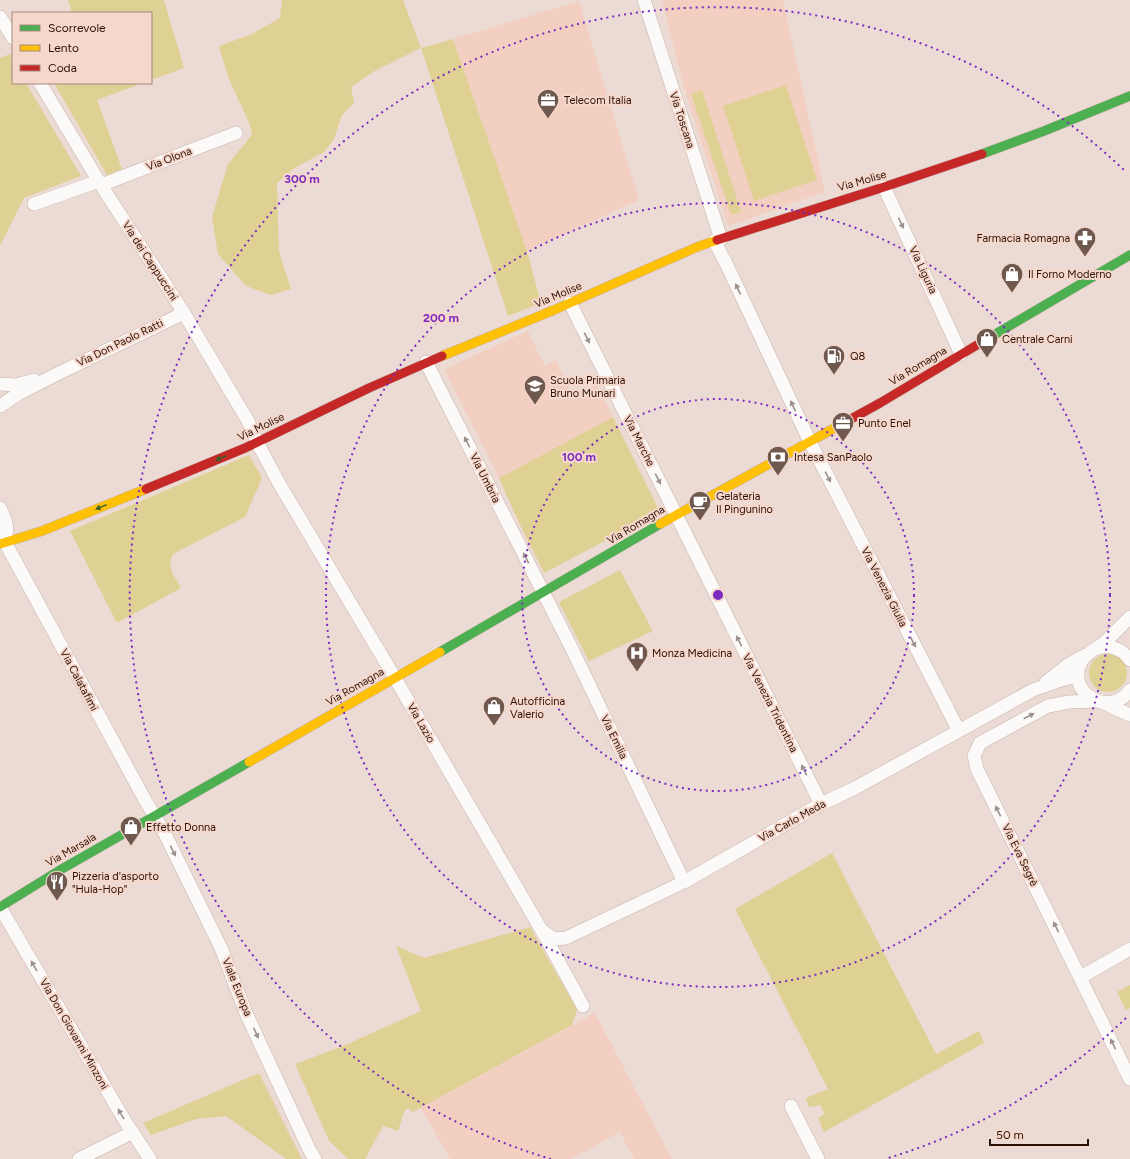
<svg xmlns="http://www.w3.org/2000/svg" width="1130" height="1159" font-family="Figtree,sans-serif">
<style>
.built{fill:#f3cfc2}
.green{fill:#dfd194}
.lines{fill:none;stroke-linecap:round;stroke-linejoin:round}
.street-casing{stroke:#c7b2aa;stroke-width:14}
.fast-casing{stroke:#c7b2aa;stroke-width:10}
.slow-casing{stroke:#c7b2aa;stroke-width:10}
.jam-casing{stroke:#c7b2aa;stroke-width:10}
.street{stroke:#fcfaf9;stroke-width:13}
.fast{stroke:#4caf50;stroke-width:9}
.slow{stroke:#ffc107;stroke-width:9}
.jam{stroke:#c62828;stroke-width:9}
.oneway{fill:#9e918c}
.oneway2{fill:#3c602b}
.ring{fill:none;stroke:#7b2cbf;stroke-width:2;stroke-dasharray:2 4}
.labels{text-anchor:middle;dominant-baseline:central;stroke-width:4;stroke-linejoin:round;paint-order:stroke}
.poi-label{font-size:11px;fill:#2b1106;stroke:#f6d7cb;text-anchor:start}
.street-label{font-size:11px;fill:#2b1106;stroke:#f6d7cb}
.centre{fill:#7b2cbf;stroke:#f6d7cb;stroke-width:2}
.ring-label{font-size:12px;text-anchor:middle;font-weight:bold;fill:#7b2cbf;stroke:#f6d7cb;stroke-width:4;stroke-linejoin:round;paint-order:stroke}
</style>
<rect width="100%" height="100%" fill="#ecdbd5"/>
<!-- built -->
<path class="built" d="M 662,0 L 783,0 L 825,192 L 728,226 L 682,81 Z
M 579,1 L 639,200 L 527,251 L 453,39 Z
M 528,331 L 545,366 L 556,360 L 573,395 L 596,384 L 613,417 L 499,478 L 444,369 Z
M 595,1013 L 672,1159 L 634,1159 L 620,1132 L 571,1159 L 450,1159 L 421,1108 Z"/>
<!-- green -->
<path class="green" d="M 68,0 L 164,0 L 184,68 L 151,80 L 151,13 L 72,13 Z
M 282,0 L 403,0 L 421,48 L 453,39 L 527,251 L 541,303 L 508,316 L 421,48 L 373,72 L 351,87 L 354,103 L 342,115 L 334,139 L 324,152 L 293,169 L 277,183 L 279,252 L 291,289 L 271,295 L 246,286 L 218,254 L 212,217 L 228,164 L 252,135 L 250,125 L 228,77 L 219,46 L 252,34 L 280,18 Z
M 10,54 L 13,60 L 13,83 L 26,83 L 81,176 L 24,198 L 0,246 L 0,58 Z
M 54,83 L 143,83 L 97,100 L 122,169 L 107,175 Z
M 786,85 L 817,180 L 754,201 L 723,106 Z
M 702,90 L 741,212 L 731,215 L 691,94 Z
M 613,417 L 660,512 L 544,573 L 519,523 L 499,478 Z
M 249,455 L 262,478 L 245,517 L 173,554 C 166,568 175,576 181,588 L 117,623 L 70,531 Z
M 620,570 L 653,631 L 589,661 L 559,602 Z
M1089 673a19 19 0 1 1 38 0a19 19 0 1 1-38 0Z
M 832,853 L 936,1054 L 979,1031 L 984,1043 L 824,1132 L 818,1118 L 825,1114 L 820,1105 L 809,1107 L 806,1098 L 828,1089 L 735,909 Z
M 530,927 L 577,1010 L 572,1025 L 413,1112 L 408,1108 L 404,1112 L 398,1131 L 383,1126 L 365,1159 L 348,1159 L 329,1141 L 295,1064 L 343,1046 L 421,1011 L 396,946 L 424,958 Z
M 1130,985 L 1130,1008 L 1126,1010 L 1117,992 Z
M 259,1073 L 302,1159 L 286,1159 L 226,1116 L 196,1119 L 151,1135 L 143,1123 Z"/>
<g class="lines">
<!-- street casing -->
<g class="street-casing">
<path id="street" d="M 644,0 L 721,239
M 0,17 L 13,38
M 40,83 L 101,185 L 184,313 L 248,421 L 257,442 L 280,485 L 395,678 L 542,931 L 583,1006
M 101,185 L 236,133
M 884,187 L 961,354
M 34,204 L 99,181
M 714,241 L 725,261 L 810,442 L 959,731
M 570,303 L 821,804
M 426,362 L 572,649 L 684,882
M 0,384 L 16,385 L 34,380
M 0,406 L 18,394 L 57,374 L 184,313
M 0,508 C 7,522 8,527 5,542
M 0,538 L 5,542 L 145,800 L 164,832 L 221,948 L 246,1013 L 309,1149 L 315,1159
M 1130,617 C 1122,625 1113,635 1104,643 C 1096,649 1086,653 1081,662 C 1065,693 1110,719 1130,690
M 1095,649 C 1108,644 1122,648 1130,660
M 1046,682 L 1069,664 L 1086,655
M 1096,701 L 1069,702 L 1048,706 L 980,743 L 974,756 L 977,769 L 1130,1079
M 1104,703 L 1130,715
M 0,907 L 125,1121 L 150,1159
M 542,931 L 554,939 L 566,938 L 684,882 L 821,804 L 855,788 L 1033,690 L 1061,680 L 1078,676
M 1081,977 L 1130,949
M 791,1106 L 818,1159
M 79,1159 L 133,1132"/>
</g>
<!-- fast casing -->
<g class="fast-casing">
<path id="fast" d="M 982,154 L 1044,131 L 1130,96
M 982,342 L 1130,255
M 440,652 L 660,524
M 0,907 L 60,870 L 249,762"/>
</g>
<!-- slow casing -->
<g class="slow-casing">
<path id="slow" d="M 442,356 L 554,310 L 697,247 L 717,240
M 660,524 L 851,419
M 0,544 L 42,531 L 146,489
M 249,762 L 440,652"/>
</g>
<!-- jam casing -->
<g class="jam-casing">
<path id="jam" d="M 717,240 L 884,187 L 982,154
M 851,419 L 880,403 L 982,342
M 146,489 L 245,448 L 369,388 L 442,356"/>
</g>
<!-- street -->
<use href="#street" class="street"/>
<!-- fast -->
<use href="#fast" class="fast"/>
<!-- slow -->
<use href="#slow" class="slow"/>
<!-- jam -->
<use href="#jam" class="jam"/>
</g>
<!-- one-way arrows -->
<defs><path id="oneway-solid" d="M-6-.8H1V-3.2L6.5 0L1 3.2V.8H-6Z"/></defs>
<g class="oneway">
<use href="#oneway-solid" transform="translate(901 223) rotate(65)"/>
<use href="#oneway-solid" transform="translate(738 289) rotate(-115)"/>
<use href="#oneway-solid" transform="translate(587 338) rotate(63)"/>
<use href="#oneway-solid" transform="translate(793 406) rotate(-115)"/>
<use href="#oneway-solid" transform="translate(467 442) rotate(-117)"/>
<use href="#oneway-solid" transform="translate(828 477) rotate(63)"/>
<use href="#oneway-solid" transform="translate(658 479) rotate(63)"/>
<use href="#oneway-solid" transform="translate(526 558) rotate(-117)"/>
<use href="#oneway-solid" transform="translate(739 641) rotate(-117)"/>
<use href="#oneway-solid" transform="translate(913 642) rotate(63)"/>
<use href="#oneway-solid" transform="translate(1029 716) rotate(-28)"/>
<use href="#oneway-solid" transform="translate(804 770) rotate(-117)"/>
<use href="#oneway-solid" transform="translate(998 811) rotate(-116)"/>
<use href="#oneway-solid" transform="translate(173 851) rotate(64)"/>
<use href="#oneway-solid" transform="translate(1056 927) rotate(-116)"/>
<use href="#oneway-solid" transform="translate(34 966) rotate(-120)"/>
<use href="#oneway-solid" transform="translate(256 1033) rotate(66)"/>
<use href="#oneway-solid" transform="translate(1113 1044) rotate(-116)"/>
<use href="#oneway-solid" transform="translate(121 1114) rotate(-120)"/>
</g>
<g class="oneway2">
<use href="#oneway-solid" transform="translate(221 458) rotate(158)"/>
<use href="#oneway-solid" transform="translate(101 507) rotate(158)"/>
</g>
<!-- distance rings -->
<g class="ring">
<circle cx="718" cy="595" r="196"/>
<circle cx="718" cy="595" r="392"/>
<path d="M1126 1018A588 588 0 0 1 885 1159M551 1159A588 588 0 1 1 1126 172"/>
</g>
<!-- icons -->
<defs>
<g id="office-pin" transform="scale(1.15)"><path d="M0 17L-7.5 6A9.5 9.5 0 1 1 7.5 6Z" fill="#6f584e" stroke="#f6d7cb"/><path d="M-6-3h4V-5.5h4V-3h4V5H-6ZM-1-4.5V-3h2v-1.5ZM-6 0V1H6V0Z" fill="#fff"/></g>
<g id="pharmacy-pin" transform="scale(1.15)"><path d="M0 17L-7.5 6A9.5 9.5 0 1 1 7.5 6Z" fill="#6f584e" stroke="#f6d7cb"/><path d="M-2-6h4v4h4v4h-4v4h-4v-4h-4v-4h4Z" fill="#fff"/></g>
<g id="shop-pin" transform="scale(1.15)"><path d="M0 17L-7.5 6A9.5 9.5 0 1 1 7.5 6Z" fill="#6f584e" stroke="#f6d7cb"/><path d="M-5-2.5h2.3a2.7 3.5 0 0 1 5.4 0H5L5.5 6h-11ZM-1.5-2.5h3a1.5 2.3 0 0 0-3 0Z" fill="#fff"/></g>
<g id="fuel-pin" transform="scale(1.15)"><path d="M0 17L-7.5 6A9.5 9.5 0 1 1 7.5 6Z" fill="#6f584e" stroke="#f6d7cb"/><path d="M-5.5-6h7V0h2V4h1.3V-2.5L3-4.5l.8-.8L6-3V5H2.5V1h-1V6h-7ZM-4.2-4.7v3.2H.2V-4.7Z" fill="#fff"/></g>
<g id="school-pin" transform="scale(1.15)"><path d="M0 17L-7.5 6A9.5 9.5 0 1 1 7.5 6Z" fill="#6f584e" stroke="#f6d7cb"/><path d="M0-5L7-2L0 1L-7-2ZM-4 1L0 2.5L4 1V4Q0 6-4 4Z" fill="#fff"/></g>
<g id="bank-pin" transform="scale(1.15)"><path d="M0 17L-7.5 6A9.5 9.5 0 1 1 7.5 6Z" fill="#6f584e" stroke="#f6d7cb"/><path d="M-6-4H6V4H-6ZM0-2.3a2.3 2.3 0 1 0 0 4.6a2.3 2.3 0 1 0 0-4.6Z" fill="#fff"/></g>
<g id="cafe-pin" transform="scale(1.15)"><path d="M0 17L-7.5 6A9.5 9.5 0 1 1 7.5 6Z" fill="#6f584e" stroke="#f6d7cb"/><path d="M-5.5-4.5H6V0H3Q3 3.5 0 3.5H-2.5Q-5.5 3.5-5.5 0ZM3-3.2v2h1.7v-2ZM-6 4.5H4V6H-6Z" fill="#fff"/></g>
<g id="hospital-pin" transform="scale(1.15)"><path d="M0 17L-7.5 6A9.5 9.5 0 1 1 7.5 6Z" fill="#6f584e" stroke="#f6d7cb"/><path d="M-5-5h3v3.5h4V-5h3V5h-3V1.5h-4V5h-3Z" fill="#fff"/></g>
<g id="restaurant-pin" transform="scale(1.15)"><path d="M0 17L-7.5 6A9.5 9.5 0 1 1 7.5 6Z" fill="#6f584e" stroke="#f6d7cb"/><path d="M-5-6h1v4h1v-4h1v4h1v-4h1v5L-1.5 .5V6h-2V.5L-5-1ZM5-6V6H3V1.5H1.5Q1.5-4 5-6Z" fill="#fff"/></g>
</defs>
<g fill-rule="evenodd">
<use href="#office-pin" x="548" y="100"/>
<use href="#pharmacy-pin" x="1085" y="238"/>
<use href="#shop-pin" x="1012" y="274"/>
<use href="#shop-pin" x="987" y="339"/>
<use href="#fuel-pin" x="834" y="356"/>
<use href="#school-pin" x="535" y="386"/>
<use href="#office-pin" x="843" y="423"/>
<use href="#bank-pin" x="778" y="457"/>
<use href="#cafe-pin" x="700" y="502"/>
<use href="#hospital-pin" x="637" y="653"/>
<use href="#shop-pin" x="494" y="707"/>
<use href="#shop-pin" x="131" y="827"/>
<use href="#restaurant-pin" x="57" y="882"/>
</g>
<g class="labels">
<!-- poi labels -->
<g class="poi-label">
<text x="564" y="100">Telecom Italia</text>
<text x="1070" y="238" text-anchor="end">Farmacia Romagna</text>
<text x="1028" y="274">Il Forno Moderno</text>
<text x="1002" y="339">Centrale Carni</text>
<text x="850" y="356">Q8</text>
<text x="550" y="380">Scuola Primaria<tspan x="550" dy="13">Bruno Munari</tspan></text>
<text x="858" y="423">Punto Enel</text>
<text x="794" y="457">Intesa SanPaolo</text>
<text x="716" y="496">Gelateria<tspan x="716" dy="13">Il Pingunino</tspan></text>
<text x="652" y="653">Monza Medicina</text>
<text x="510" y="701">Autofficina<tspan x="510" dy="13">Valerio</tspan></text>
<text x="146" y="827">Effetto Donna</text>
<text x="72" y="876">Pizzeria d'asporto<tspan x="72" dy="13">"Hula-Hop"</tspan></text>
</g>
<!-- street labels -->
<g class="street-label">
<text transform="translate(682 120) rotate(72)">Via Toscana</text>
<text transform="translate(169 159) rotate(-21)">Via Olona</text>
<text transform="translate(862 181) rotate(-16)">Via Molise</text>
<text transform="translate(150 261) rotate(57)">Via dei Cappuccini</text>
<text transform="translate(923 270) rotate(65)">Via Liguria</text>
<text transform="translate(558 295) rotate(-23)">Via Molise</text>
<text transform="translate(120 343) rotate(-26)">Via Don Paolo Ratti</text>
<text transform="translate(918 366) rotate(-31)">Via Romagna</text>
<text transform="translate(261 427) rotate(-26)">Via Molise</text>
<text transform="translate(639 441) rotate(63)">Via Marche</text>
<text transform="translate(485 478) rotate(63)">Via Umbria</text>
<text transform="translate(636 525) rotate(-31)">Via Romagna</text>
<text transform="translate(884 587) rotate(63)">Via Venezia Giulia</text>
<text transform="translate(79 680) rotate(62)">Via Calatafimi</text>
<text transform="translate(355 687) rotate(-30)">Via Romagna</text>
<text transform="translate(770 703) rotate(63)">Via Venezia Tridentina</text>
<text transform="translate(421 723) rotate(60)">Via Lazio</text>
<text transform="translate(614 737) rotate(64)">Via Emilia</text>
<text transform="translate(792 821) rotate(-29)">Via Carlo Meda</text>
<text transform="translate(71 850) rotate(-30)">Via Marsala</text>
<text transform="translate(1020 855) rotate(64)">Via Eva Segrè</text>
<text transform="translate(237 987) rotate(68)">Viale Europa</text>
<text transform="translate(74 1034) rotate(60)">Via Don Giovanni Minzoni</text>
</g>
</g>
<circle cx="718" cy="595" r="6" class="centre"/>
<g class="ring-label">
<text x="302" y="183">300 m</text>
<text x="441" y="322">200 m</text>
<text x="579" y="461">100 m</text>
</g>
<!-- legend -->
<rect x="12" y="12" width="140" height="72" fill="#f6d7cb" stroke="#a5887c"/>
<rect x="20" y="25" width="20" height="6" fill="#4caf50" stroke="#a5887c"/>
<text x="48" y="32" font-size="12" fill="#2b1106">Scorrevole</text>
<rect x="20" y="45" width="20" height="6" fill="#ffc107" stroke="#a5887c"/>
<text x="48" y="52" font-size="12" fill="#2b1106">Lento</text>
<rect x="20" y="65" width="20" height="6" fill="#c62828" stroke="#a5887c"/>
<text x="48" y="72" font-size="12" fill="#2b1106">Coda</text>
<!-- scale -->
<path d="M990 1139v6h98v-6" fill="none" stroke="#2b1106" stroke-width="2"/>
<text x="996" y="1139" font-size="12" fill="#2b1106" stroke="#f6d7cb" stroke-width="3" paint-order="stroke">50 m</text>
</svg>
